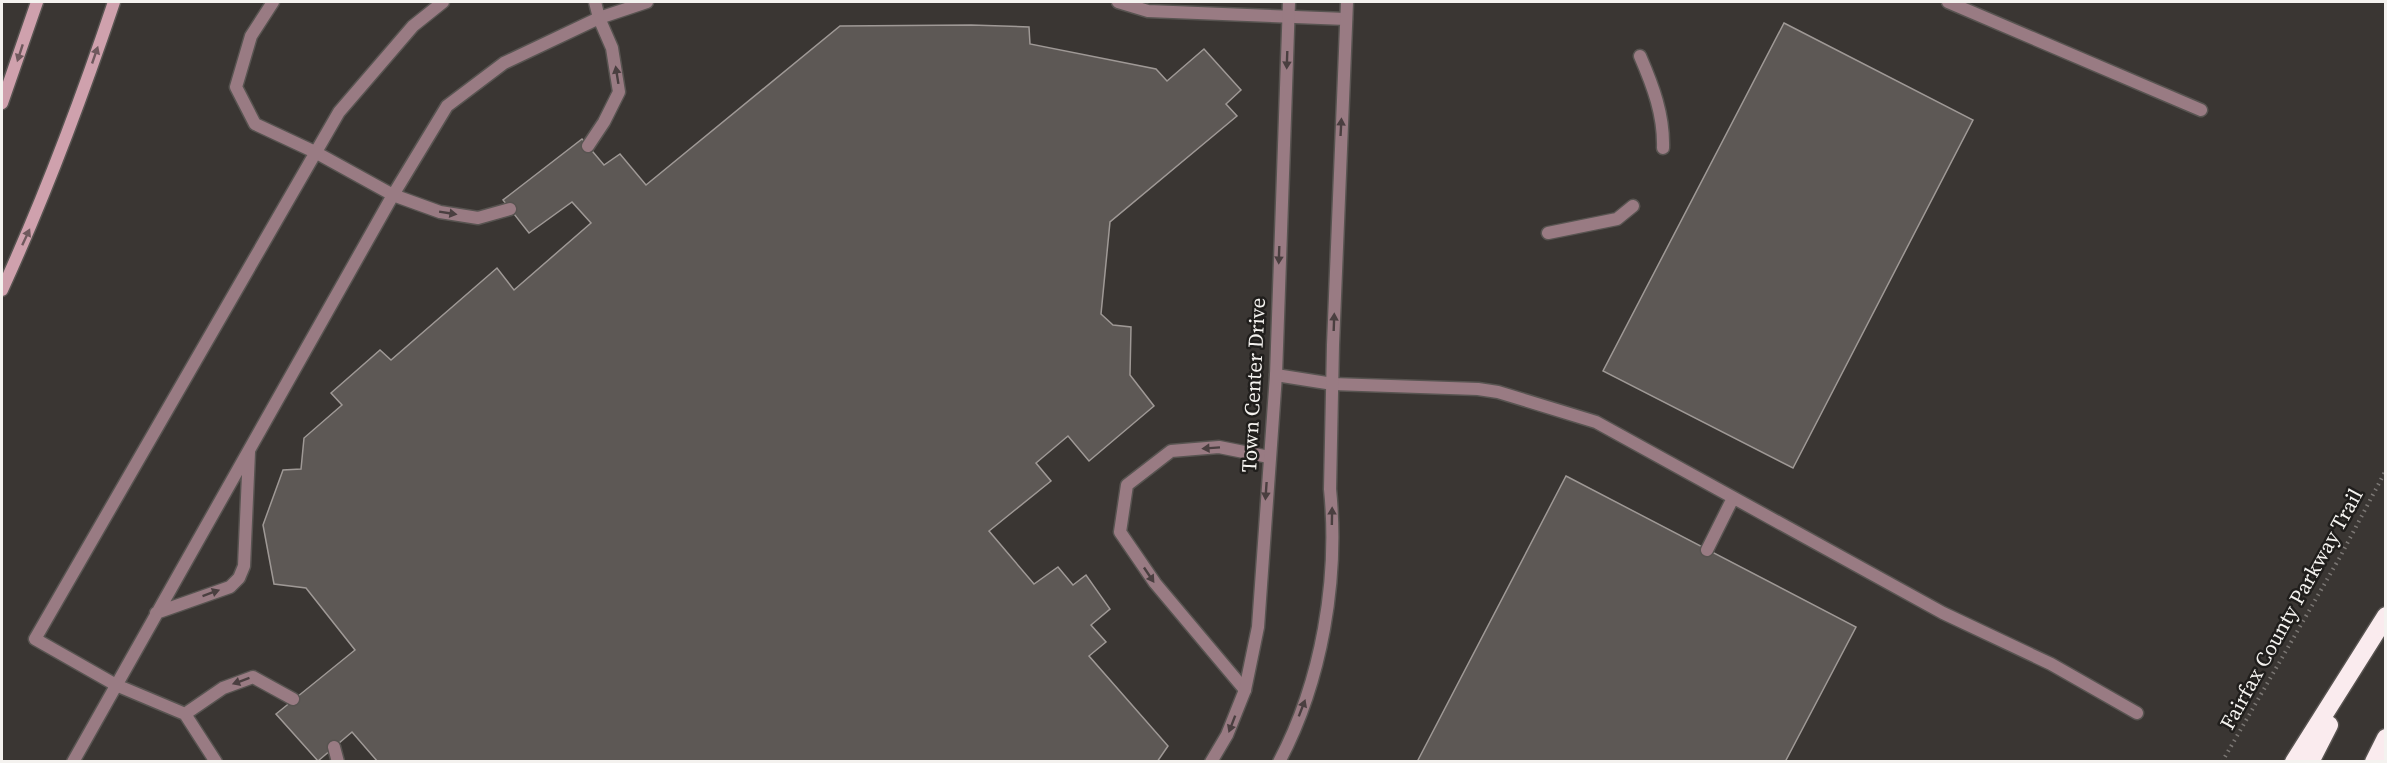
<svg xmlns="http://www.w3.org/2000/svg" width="2387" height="763" font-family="'Source Serif 4',serif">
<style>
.building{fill:#5d5855;stroke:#9f9996;stroke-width:1.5}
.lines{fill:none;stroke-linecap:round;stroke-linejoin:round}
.lane-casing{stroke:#585451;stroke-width:15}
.street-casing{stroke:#585451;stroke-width:15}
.secondary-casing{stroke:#585451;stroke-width:15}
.highway-casing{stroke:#585451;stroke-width:21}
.path{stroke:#7b7774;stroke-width:4;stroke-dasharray:1.5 4.5;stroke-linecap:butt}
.lane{stroke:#997b83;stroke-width:12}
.street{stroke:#997b83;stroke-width:12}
.secondary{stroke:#cfa1ad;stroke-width:12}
.highway{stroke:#faebee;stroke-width:18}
.oneway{fill:#6f595d}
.oneway2{fill:#4a3f40}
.labels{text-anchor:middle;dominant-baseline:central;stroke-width:5;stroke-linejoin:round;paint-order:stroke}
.street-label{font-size:21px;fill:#f4f2ef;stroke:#201e1c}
</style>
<rect width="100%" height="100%" fill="#3a3633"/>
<!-- building -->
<path class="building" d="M 1784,23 L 1973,120 L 1793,468 L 1603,371 Z
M 971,25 L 1029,27 L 1030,44 L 1156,69 L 1167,81 L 1204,49 L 1241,90 L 1226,104 L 1237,116 L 1110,222 L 1101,314 L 1113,325 L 1131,327 L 1130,375 L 1154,406 L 1089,461 L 1068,436 L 1036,463 L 1051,481 L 989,531 L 1034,584 L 1058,567 L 1073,585 L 1086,575 L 1110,609 L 1091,625 L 1106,642 L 1089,656 L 1168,746 L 1157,762 L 378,762 L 352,732 L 318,761 L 276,714 L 355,650 L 306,588 L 274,584 L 263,525 L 283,470 L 301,469 L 304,438 L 342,405 L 331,393 L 380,350 L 391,360 L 497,268 L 514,290 L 591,223 L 572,202 L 529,233 L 503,200 L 582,139 L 604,165 L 620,154 L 646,185 L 840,26 Z
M 1566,476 L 1856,627 L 1785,762 L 1417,762 Z"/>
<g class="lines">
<!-- lane casing -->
<g class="lane-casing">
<path id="lane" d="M 273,2 L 251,36 L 236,87 L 255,124 L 315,152 L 393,195 L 440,212 L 478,218 L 510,209
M 1118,2 L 1148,11 L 1346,19
M 1948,2 L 2201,110
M 1640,56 C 1653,86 1664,115 1663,148
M 588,146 L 604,122 L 619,92 L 612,48 L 599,18 L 595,2
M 1548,233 L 1617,219 L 1633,206
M 1276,375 L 1333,384 L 1478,389 L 1498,392 L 1596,422 L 1943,613 L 2051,664 L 2137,713
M 1707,550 L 1733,498
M 156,613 L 230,587 L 239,578 L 244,566 L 249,452
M 1245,690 L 1155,583 L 1120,532 L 1127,485 L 1171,451 L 1219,447 L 1269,457
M 185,714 L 223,688 L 253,677 L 293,699
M 334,747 L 338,762
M 73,762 L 393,195 L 447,106 L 504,63 L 599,18 L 647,2
M 216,762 L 185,714 L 116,685 L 35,639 L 339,112 L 413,26 L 443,2"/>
</g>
<!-- street casing -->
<g class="street-casing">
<path id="street" d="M 1211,762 L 1227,735 L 1245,690 L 1258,627 L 1276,375 L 1289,2
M 1279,762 C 1322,681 1339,579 1330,489 L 1333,345 L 1347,2"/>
</g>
<!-- secondary casing -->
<g class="secondary-casing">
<path id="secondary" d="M 2,103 L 37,2
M 2,290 C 45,196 81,100 114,2"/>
</g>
<!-- highway casing -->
<g class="highway-casing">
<path id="highway" d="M 2294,762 L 2386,616
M 2310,762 L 2329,725
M 2374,762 L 2386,738"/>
</g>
<!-- path -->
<path class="path" d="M 2222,762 L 2340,557 L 2386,470"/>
<!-- lane -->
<use href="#lane" class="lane"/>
<!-- street -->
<use href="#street" class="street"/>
<!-- secondary -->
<use href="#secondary" class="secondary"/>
<!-- highway -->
<use href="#highway" class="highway"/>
</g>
<!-- one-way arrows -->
<defs><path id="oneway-solid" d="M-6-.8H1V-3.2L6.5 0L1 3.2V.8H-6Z" transform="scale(1.5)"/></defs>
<g class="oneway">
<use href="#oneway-solid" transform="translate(20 53) rotate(108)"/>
<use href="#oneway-solid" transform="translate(95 55) rotate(-71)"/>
<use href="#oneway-solid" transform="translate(26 237) rotate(-65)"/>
</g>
<g class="oneway2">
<use href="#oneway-solid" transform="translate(1287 60) rotate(92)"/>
<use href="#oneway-solid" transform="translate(617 75) rotate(-99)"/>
<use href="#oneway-solid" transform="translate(1341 127) rotate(-87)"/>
<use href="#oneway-solid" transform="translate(448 213) rotate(9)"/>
<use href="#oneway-solid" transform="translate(1279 255) rotate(92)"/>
<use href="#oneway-solid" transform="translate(1334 322) rotate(-88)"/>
<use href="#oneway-solid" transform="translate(1211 448) rotate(176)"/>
<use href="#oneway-solid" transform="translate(1266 491) rotate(94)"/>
<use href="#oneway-solid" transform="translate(1332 516) rotate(-89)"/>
<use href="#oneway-solid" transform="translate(1149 575) rotate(56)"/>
<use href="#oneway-solid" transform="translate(211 593) rotate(-20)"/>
<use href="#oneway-solid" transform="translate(241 681) rotate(160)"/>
<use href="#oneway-solid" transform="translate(1302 708) rotate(-69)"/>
<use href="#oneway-solid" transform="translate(1232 724) rotate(111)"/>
</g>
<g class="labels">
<!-- street labels -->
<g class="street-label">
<text transform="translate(1253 385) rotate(-87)">Town Center Drive</text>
<text transform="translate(2291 609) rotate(-61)">Fairfax County Parkway Trail</text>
</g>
</g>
<!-- border -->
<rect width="2387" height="763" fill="none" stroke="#f4f2ef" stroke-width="6"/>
</svg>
